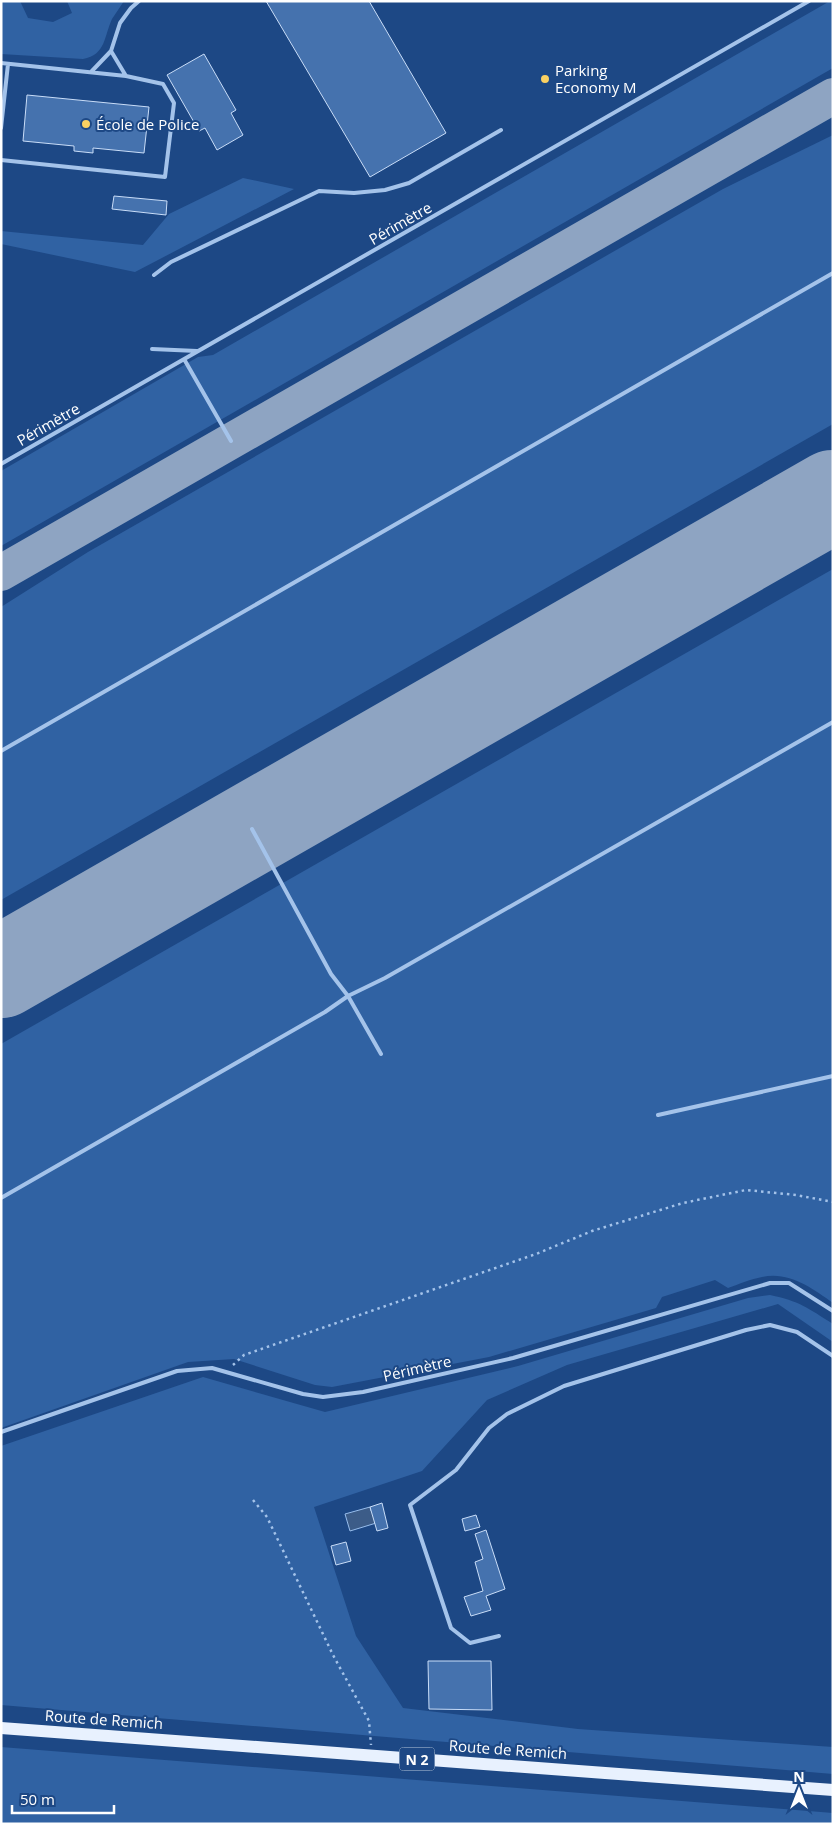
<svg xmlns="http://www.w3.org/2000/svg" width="834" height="1825" font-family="'Open Sans',sans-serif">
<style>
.green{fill:#3062a3}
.water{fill:#3c5c88;stroke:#97bdec}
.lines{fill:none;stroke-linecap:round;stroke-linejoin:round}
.taxiway{stroke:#8ea4c2;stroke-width:36}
.runway{stroke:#8ea4c2;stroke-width:92}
.building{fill:#4572ae;stroke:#c9ddf8}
.path{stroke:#a4c3ea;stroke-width:2.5;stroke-dasharray:2.5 4;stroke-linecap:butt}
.service{stroke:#a4c3ea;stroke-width:4}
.primary{stroke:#e8f1fe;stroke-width:12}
.poi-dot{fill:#fad162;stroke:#1d4885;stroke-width:2}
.labels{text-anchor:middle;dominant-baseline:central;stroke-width:4;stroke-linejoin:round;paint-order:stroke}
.shield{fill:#1d4885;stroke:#bbc8da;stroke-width:1}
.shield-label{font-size:14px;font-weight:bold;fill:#fff}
.poi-label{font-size:15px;fill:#fff;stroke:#1d4885;text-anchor:start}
.street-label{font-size:15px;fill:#fff;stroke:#1d4885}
</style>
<rect width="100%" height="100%" fill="#1d4885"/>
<!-- green -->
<path class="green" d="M 1,1 L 20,1 L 28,18 L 53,22 L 72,13 L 67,1 L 124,1 C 120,7 116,13 112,19 C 104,36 106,55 83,59 L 1,54 Z
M 830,1 L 833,1 L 833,68 L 1,546 L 1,471 L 198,357 L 213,355 Z
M 833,135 L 833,424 L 1,900 L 1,607 L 88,552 L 723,189 Z
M 243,178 L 294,189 L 135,272 L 1,244 L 1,231 L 143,245 L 169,214 Z
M 833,569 L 833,1303 C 812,1288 789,1271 762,1277 C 751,1279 739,1284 728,1288 L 715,1280 L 662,1297 L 656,1308 L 489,1357 L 332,1387 L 315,1385 L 234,1359 L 188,1362 L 1,1428 L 1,1044 Z
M 770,1295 C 799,1301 808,1308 833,1324 L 833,1342 L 778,1304 L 567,1365 L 487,1400 L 422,1471 L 314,1507 L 356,1636 L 403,1708 L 578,1729 L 833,1747 L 833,1774 L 1,1705 L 1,1446 L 203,1377 L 325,1412 L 518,1366 L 748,1298 Z
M 1,1747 L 833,1813 L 833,1824 L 1,1824 Z"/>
<!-- water -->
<path class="water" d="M 370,1507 L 371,1511 L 386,1520 L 350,1531 L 345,1514 Z"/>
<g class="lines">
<!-- taxiway -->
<path class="taxiway" d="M 1,573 L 833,96"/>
<!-- runway -->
<path class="runway" d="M 1,972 L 833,496"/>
</g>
<!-- building -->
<path class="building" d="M 266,1 L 369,1 L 446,133 L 370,177 Z
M 204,54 L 236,110 L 231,113 L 243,135 L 217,150 L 205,128 L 199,131 L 167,75 Z
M 27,95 L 149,107 L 144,153 L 93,148 L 93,153 L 74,151 L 74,146 L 23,141 Z
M 114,196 L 167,201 L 166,215 L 112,209 Z
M 382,1503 L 388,1528 L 377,1531 L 370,1507 Z
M 476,1515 L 480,1527 L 465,1531 L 462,1519 Z
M 486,1530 L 505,1589 L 486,1596 L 491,1610 L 471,1616 L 464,1597 L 483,1591 L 475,1562 L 483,1559 L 475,1534 Z
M 346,1542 L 351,1561 L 336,1565 L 331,1546 Z
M 428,1661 L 491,1661 L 492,1710 L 429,1709 Z"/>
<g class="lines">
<!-- path -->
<path class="path" d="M 233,1365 L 244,1355 L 536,1254 L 592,1231 L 683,1203 L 746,1190 L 796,1195 L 833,1202
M 253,1500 L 267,1517 L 333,1655 L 369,1721 L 371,1745"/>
<!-- service -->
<path class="service" d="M 111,51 L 126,76
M 1,63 L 126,76 L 163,84 L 174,103 L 165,177 L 1,160
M 91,72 L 111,51 L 120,23 L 131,8 L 139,1
M 1,128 L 8,64
M 154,275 L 171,262 L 319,191 L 354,193 L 385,190 L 409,183 L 501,130
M 152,349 L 197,351
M 184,359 L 231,441
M 1,464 L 809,1
M 1,751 L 833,273
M 252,829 L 331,974 L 348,996 L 381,1054
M 658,1115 L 833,1076
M 1,1198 L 325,1012 L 348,996 L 385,978 L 833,722
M 1,1432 L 177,1371 L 212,1368 L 303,1394 L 323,1397 L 363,1392 L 513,1358 L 770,1283 L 789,1283 L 833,1311
M 499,1636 L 470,1643 L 451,1628 L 410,1505 L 456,1470 L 489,1428 L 507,1414 L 564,1386 L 746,1330 L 770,1325 L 797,1332 L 833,1356"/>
<!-- primary -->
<path class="primary" d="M 1,1728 L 833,1790"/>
</g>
<!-- markers -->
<g class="poi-dot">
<circle cx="545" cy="79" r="5"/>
<circle cx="86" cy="124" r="5"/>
</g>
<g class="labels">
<!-- shield labels -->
<rect class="shield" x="399.5" y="1747.5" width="35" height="23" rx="4"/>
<g class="shield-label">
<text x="417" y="1759">N 2</text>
</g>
<!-- poi labels -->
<g class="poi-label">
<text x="555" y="70">Parking<tspan x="555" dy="17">Economy M</tspan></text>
<text x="96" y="124">École de Police</text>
</g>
<!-- street labels -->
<g class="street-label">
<text transform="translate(400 223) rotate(-30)">Périmètre</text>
<text transform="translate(48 424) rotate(-30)">Périmètre</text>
<text transform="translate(417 1368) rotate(-13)">Périmètre</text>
<text transform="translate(104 1719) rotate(4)">Route de Remich</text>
<text transform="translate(508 1749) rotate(4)">Route de Remich</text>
</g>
</g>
<!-- border -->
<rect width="834" height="1825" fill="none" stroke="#ffffff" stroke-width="5"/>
<!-- north arrow -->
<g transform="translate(799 1790)" stroke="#1d4885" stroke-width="4" paint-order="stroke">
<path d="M0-4L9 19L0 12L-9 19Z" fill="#ffffff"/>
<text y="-8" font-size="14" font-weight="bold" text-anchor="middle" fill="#ffffff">N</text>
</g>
<!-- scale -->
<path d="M12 1805v8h102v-8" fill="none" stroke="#ffffff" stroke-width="2.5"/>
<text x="20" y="1805" font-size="15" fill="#ffffff" stroke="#1d4885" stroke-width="4" paint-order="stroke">50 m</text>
</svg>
